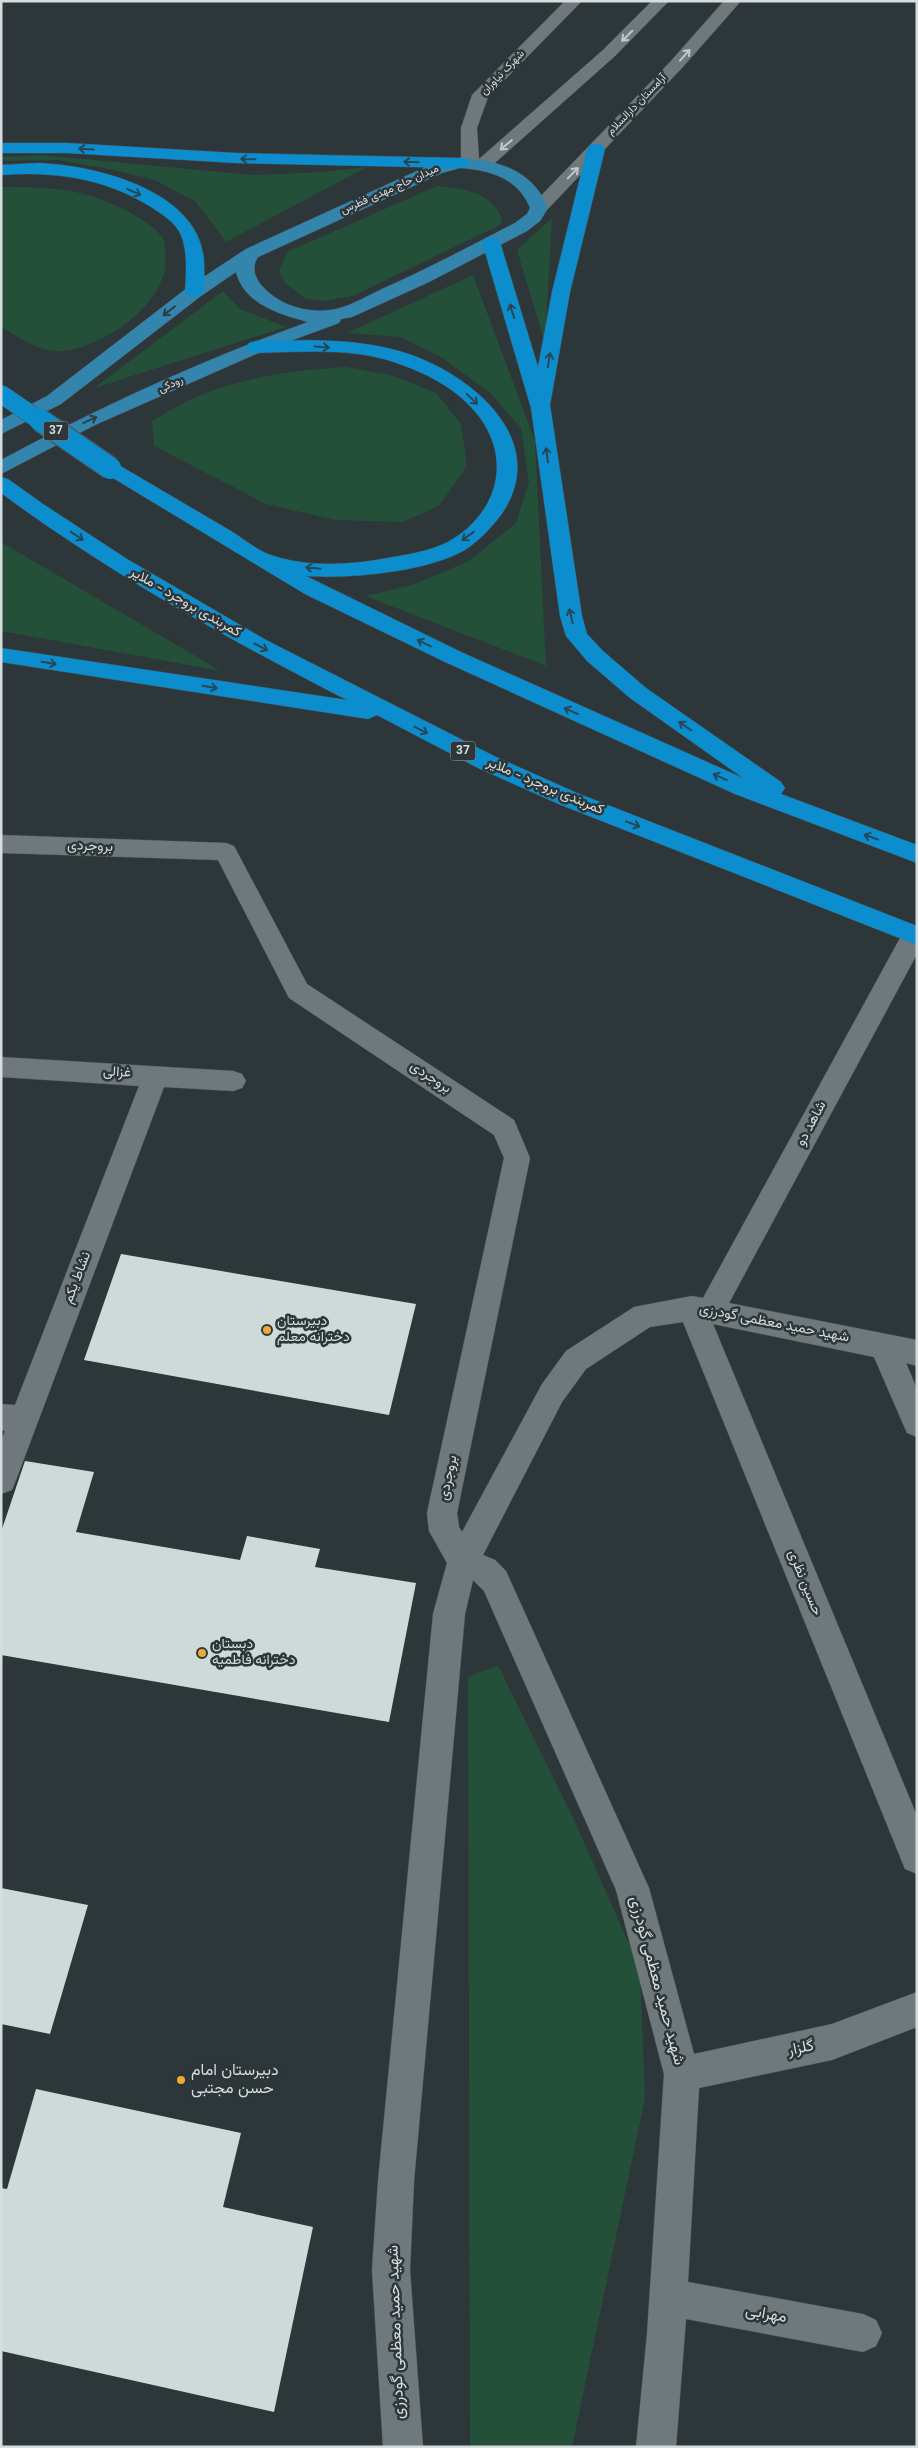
<svg xmlns="http://www.w3.org/2000/svg" width="918" height="2448" font-family="Georgia,Vazirmatn,serif">
<style>
.green{fill:#245039}
.building{fill:#cedad8}
.lines{fill:none;stroke-linecap:round;stroke-linejoin:round}
.minor-casing{stroke:#4b5254;stroke-width:1}
.major-casing{stroke:#4b5254;stroke-width:1}
.highway-casing{stroke:#4b5254;stroke-width:1}
.minor{fill:#6f797b;fill-rule:evenodd}
.major{fill:#3485ad;fill-rule:evenodd}
.highway{fill:#0c8dce;fill-rule:evenodd}
.highway-bridge-far1-casing{stroke:#4b5254;stroke-width:19;stroke-linecap:butt}
.highway-bridge-casing{stroke:#4b5254;stroke-width:24;stroke-linecap:butt}
.highway-bridge-far1{stroke:#0c8dce;stroke-width:18}
.highway-bridge{stroke:#0c8dce;stroke-width:22}
.oneway{stroke:#c2c8ca}
.oneway2{stroke:#264756}
.oneway3{stroke:#2e3e44}
.poi-dot{fill:#ebaa39;stroke:#2d3638;stroke-width:2}
.labels{text-anchor:middle;dominant-baseline:central;stroke-width:5;stroke-linejoin:round;paint-order:stroke}
.far-street-label{font-size:11px;fill:#d7dcde;stroke:#2d3638}
.shield{fill:#2d3638;stroke:#a4aaac;stroke-width:1}
.shield-label{font-size:12px;font-weight:bold;fill:#d7dcde}
.street-label{font-size:14px;fill:#d7dcde;stroke:#2d3638}
.poi-label{font-size:14px;fill:#d7dcde;stroke:#2d3638;text-anchor:start}
.near-street-label{font-size:16px;fill:#d7dcde;stroke:#2d3638}
.near-poi-label{font-size:16px;fill:#d7dcde;stroke:#2d3638;text-anchor:start}
</style>
<rect width="100%" height="100%" fill="#2d3638"/>
<!-- green -->
<path class="green" d="M 41,155 L 252,175 L 323,172 L 367,167 L 226,242 L 196,202 L 155,180 L 104,168 L 57,160 L 1,161 L 1,157 Z
M 437,186 C 463,188 491,192 502,218 L 500,225 L 353,296 L 324,301 L 306,299 L 285,283 L 279,271 L 287,252 Z
M 1,187 C 51,187 84,188 129,212 C 140,218 155,227 162,237 C 165,241 165,247 165,252 C 173,300 106,346 64,351 C 40,353 20,338 1,327 Z
M 552,218 L 545,343 L 517,250 Z
M 473,275 L 535,441 L 546,666 L 365,596 L 412,585 L 469,561 L 516,523 L 529,482 L 521,428 L 490,393 L 441,357 L 400,337 L 347,333 Z
M 223,291 L 240,309 L 286,327 L 94,388 Z
M 346,367 L 391,375 L 436,393 L 461,424 L 467,466 L 439,506 L 403,522 L 336,520 L 266,504 L 154,446 L 152,421 C 166,413 181,403 196,397 C 244,377 294,370 346,367 Z
M 1,542 L 221,671 L 1,631 Z
M 498,1665 L 575,1822 L 640,1969 L 645,2098 L 572,2447 L 470,2447 L 468,1677 Z"/>
<!-- building -->
<path class="building" d="M 121,1254 L 416,1304 L 389,1415 L 84,1360 Z
M 25,1461 L 94,1472 L 76,1532 L 240,1560 L 247,1536 L 320,1549 L 315,1567 L 416,1583 L 389,1722 L 1,1655 L 1,1532 Z
M 1,1888 L 88,1905 L 50,2034 L 1,2024 Z
M 36,2089 L 241,2133 L 223,2207 L 313,2227 L 274,2412 L 1,2351 L 1,2188 L 7,2189 Z"/>
<g class="lines">
<!-- minor casing -->
<g class="minor-casing">
<path id="minor" d="M 565,1 L 582,1 L 488,97 L 477,128 L 479,159 L 603,50 L 652,1 L 669,1 L 615,56 L 488,169 C 482,170 471,168 464,167 L 461,163 L 461,128 L 472,95 Z
M 724,1 L 741,1 L 682,68 L 545,212 L 533,212 L 530,208 L 533,204 L 670,62 Z
M 1,835 L 226,843 L 234,846 L 307,984 L 514,1120 L 530,1158 L 457,1513 L 459,1527 L 462,1532 L 542,1384 L 566,1351 L 634,1307 L 692,1296 L 703,1298 L 905,929 L 917,928 L 917,954 L 729,1303 L 917,1340 L 917,1366 L 906,1363 L 917,1389 L 917,1437 L 907,1433 L 874,1357 L 713,1324 L 917,1816 L 917,1874 L 905,1869 L 683,1322 L 650,1327 L 586,1369 L 562,1402 L 483,1555 L 495,1560 L 506,1571 L 649,1888 L 694,2054 L 832,2024 L 917,1992 L 917,2027 L 832,2060 L 699,2088 L 688,2282 L 863,2314 L 876,2320 L 882,2333 L 876,2346 L 863,2352 L 686,2319 L 676,2447 L 636,2447 L 647,2334 L 664,2074 L 616,1890 L 484,1591 L 473,1580 L 465,1614 L 414,2181 L 410,2270 L 423,2447 L 383,2447 L 372,2270 L 378,2181 L 433,1614 L 447,1563 L 429,1531 L 427,1513 L 504,1158 L 494,1135 L 289,998 L 218,860 L 1,853 Z
M 1,1057 L 233,1071 L 242,1074 L 246,1081 L 242,1088 L 233,1091 L 164,1087 L 16,1480 L 12,1490 L 1,1494 L 1,1441 L 5,1431 L 1,1430 L 1,1404 L 15,1405 L 139,1086 L 1,1077 Z"/>
</g>
<!-- major casing -->
<g class="major-casing">
<path id="major" d="M 460,158 C 498,160 533,170 548,208 L 540,221 L 527,231 L 429,282 L 352,317 L 341,319 L 339,323 L 263,351 L 95,425 L 1,474 L 1,460 C 100,407 202,360 308,322 C 279,314 244,304 236,272 L 201,296 L 61,404 L 1,434 L 1,420 L 47,396 L 187,288 L 246,249 L 430,165 ZM 460,168 C 490,170 518,178 530,208 L 527,214 L 515,223 C 471,246 427,269 382,289 C 369,295 354,304 340,308 C 314,315 282,308 263,287 C 255,279 251,267 258,257 L 442,173 Z"/>
</g>
<!-- highway casing -->
<g class="highway-casing">
<path id="highway" d="M 1,143 L 67,143 L 236,153 L 460,158 L 466,159 L 469,163 L 466,167 L 460,168 L 236,163 L 67,153 L 1,153 Z
M 596,144 L 602,145 L 605,149 L 570,292 L 550,405 L 582,616 L 587,634 L 603,651 L 646,688 L 781,782 L 785,788 L 781,794 L 917,845 L 917,863 L 735,794 L 445,662 L 305,594 L 103,472 L 100,468 L 103,464 L 110,462 L 117,464 C 155,486 193,509 231,531 C 244,539 259,552 274,556 C 307,567 348,565 382,559 C 404,555 428,552 448,542 C 504,510 514,448 467,403 C 450,386 425,373 402,365 C 357,347 304,352 256,353 L 249,351 L 246,347 L 249,343 L 256,341 C 304,340 353,338 399,351 C 467,370 554,439 501,515 C 491,528 477,543 463,551 C 425,572 349,579 306,576 L 461,652 L 743,778 L 630,698 L 587,661 L 566,636 L 560,616 L 531,408 L 482,242 L 485,238 L 497,238 L 500,242 L 538,367 L 552,292 L 587,149 L 590,145 Z
M 38,163 C 96,165 201,191 204,262 C 204,272 206,288 201,296 L 187,296 L 185,292 C 186,274 188,253 181,235 C 176,223 162,214 151,207 C 105,178 54,171 1,175 L 1,165 Z
M 1,477 L 8,479 L 43,504 L 127,559 L 266,640 L 496,757 L 577,793 L 917,926 L 917,945 L 561,805 L 480,769 L 377,715 L 368,719 L 1,662 L 1,648 L 347,700 C 228,639 109,573 1,493 Z"/>
</g>
<!-- minor -->
<use href="#minor" class="minor"/>
<!-- major -->
<use href="#major" class="major"/>
<!-- highway -->
<use href="#highway" class="highway"/>
<!-- highway-bridge-far1 casing -->
<g class="highway-bridge-far1-casing">
<path id="highway-bridge-far1" d="M 1,394 L 42,422"/>
</g>
<!-- highway-bridge casing -->
<g class="highway-bridge-casing">
<path id="highway-bridge" d="M 40,420 L 110,468"/>
</g>
<!-- highway-bridge-far1 -->
<use href="#highway-bridge-far1" class="highway-bridge-far1"/>
<!-- highway-bridge -->
<use href="#highway-bridge" class="highway-bridge"/>
</g>
<!-- one-way arrows -->
<defs><path id="oneway-shaft" d="M-6 0H5M1.5-3L5.5 0L1.5 3" fill="none" stroke-width="1.6" stroke-linecap="round" stroke-linejoin="round" transform="scale(1.25)"/></defs>
<g class="oneway">
<use href="#oneway-shaft" transform="translate(627 36) rotate(135)"/>
<use href="#oneway-shaft" transform="translate(685 55) rotate(-48)"/>
<use href="#oneway-shaft" transform="translate(506 145) rotate(140)"/>
<use href="#oneway-shaft" transform="translate(573 173) rotate(-46)"/>
</g>
<g class="oneway2">
<use href="#oneway-shaft" transform="translate(86 149) rotate(-177)"/>
<use href="#oneway-shaft" transform="translate(248 159) rotate(-179)"/>
<use href="#oneway-shaft" transform="translate(411 162) rotate(-178)"/>
<use href="#oneway-shaft" transform="translate(134 192) rotate(25)"/>
<use href="#oneway-shaft" transform="translate(512 311) rotate(-107)"/>
<use href="#oneway-shaft" transform="translate(322 347) rotate(4)"/>
<use href="#oneway-shaft" transform="translate(549 360) rotate(-80)"/>
<use href="#oneway-shaft" transform="translate(472 399) rotate(43)"/>
<use href="#oneway-shaft" transform="translate(547 455) rotate(-98)"/>
<use href="#oneway-shaft" transform="translate(77 536) rotate(33)"/>
<use href="#oneway-shaft" transform="translate(468 536) rotate(144)"/>
<use href="#oneway-shaft" transform="translate(313 568) rotate(-174)"/>
<use href="#oneway-shaft" transform="translate(571 616) rotate(-103)"/>
<use href="#oneway-shaft" transform="translate(424 643) rotate(-154)"/>
<use href="#oneway-shaft" transform="translate(261 647) rotate(28)"/>
<use href="#oneway-shaft" transform="translate(49 663) rotate(9)"/>
<use href="#oneway-shaft" transform="translate(210 687) rotate(9)"/>
<use href="#oneway-shaft" transform="translate(571 711) rotate(-156)"/>
<use href="#oneway-shaft" transform="translate(685 726) rotate(-145)"/>
<use href="#oneway-shaft" transform="translate(421 730) rotate(27)"/>
<use href="#oneway-shaft" transform="translate(720 777) rotate(-156)"/>
<use href="#oneway-shaft" transform="translate(633 824) rotate(21)"/>
<use href="#oneway-shaft" transform="translate(871 837) rotate(-160)"/>
</g>
<g class="oneway3">
<use href="#oneway-shaft" transform="translate(169 311) rotate(142)"/>
<use href="#oneway-shaft" transform="translate(90 420) rotate(-25)"/>
</g>
<!-- markers -->
<g class="poi-dot">
<circle cx="267" cy="1330" r="5"/>
<circle cx="202" cy="1653" r="5"/>
<circle cx="181" cy="2080" r="5"/>
</g>
<g class="labels">
<!-- far-street labels -->
<g class="far-street-label">
<text transform="translate(503 73) rotate(-46)">شهرک نیاوران</text>
<text transform="translate(637 105) rotate(-46)">آرامستان دارالسلام</text>
<text transform="translate(390 190) rotate(-24)">میدان حاج مهدی فطرس</text>
<text transform="translate(171 385) rotate(-24)">رودکی</text>
</g>
<!-- shield labels -->
<g class="shield">
<rect x="43.5" y="421.5" width="25" height="19" rx="4"/>
<rect x="450.5" y="741.5" width="25" height="19" rx="4"/>
</g>
<g class="shield-label">
<text x="56" y="431">37</text>
<text x="463" y="751">37</text>
</g>
<!-- street labels -->
<g class="street-label">
<text transform="translate(185 603) rotate(30)">کمربندی بروجرد - ملایر</text>
<text transform="translate(545 787) rotate(23)">کمربندی بروجرد - ملایر</text>
<text transform="translate(90 847) rotate(2)">بروجردی</text>
<text transform="translate(117 1073) rotate(3)">غزالی</text>
<text transform="translate(430 1078) rotate(34)">بروجردی</text>
<text transform="translate(812 1124) rotate(-62)">شاهد دو</text>
<text transform="translate(78 1278) rotate(-69)">نشاط یکم</text>
<text transform="translate(774 1324) rotate(11)">شهید حمید معظمی گودرزی</text>
<text transform="translate(449 1478) rotate(-78)">بروجردی</text>
<text transform="translate(804 1583) rotate(68)">حسین نظری</text>
</g>
<!-- poi labels -->
<g class="poi-label">
<text x="277" y="1322">دبیرستان<tspan x="277" dy="16">دخترانه معلم</tspan></text>
<text x="212" y="1645">دبستان<tspan x="212" dy="16">دخترانه فاطمیه</tspan></text>
</g>
<!-- near-street labels -->
<g class="near-street-label">
<text transform="translate(656 1981) rotate(75)">شهید حمید معظمی گودرزی</text>
<text transform="translate(801 2049) rotate(-12)">گلزار</text>
<text transform="translate(766 2315) rotate(10)">مهرابی</text>
<text transform="translate(397 2332) rotate(-92)">شهید حمید معظمی گودرزی</text>
</g>
<!-- near-poi labels -->
<g class="near-poi-label">
<text x="191" y="2071">دبیرستان امام<tspan x="191" dy="18">حسن مجتبی</tspan></text>
</g>
</g>
<!-- border -->
<rect width="918" height="2448" fill="none" stroke="#d7dcde" stroke-width="5"/>
</svg>
